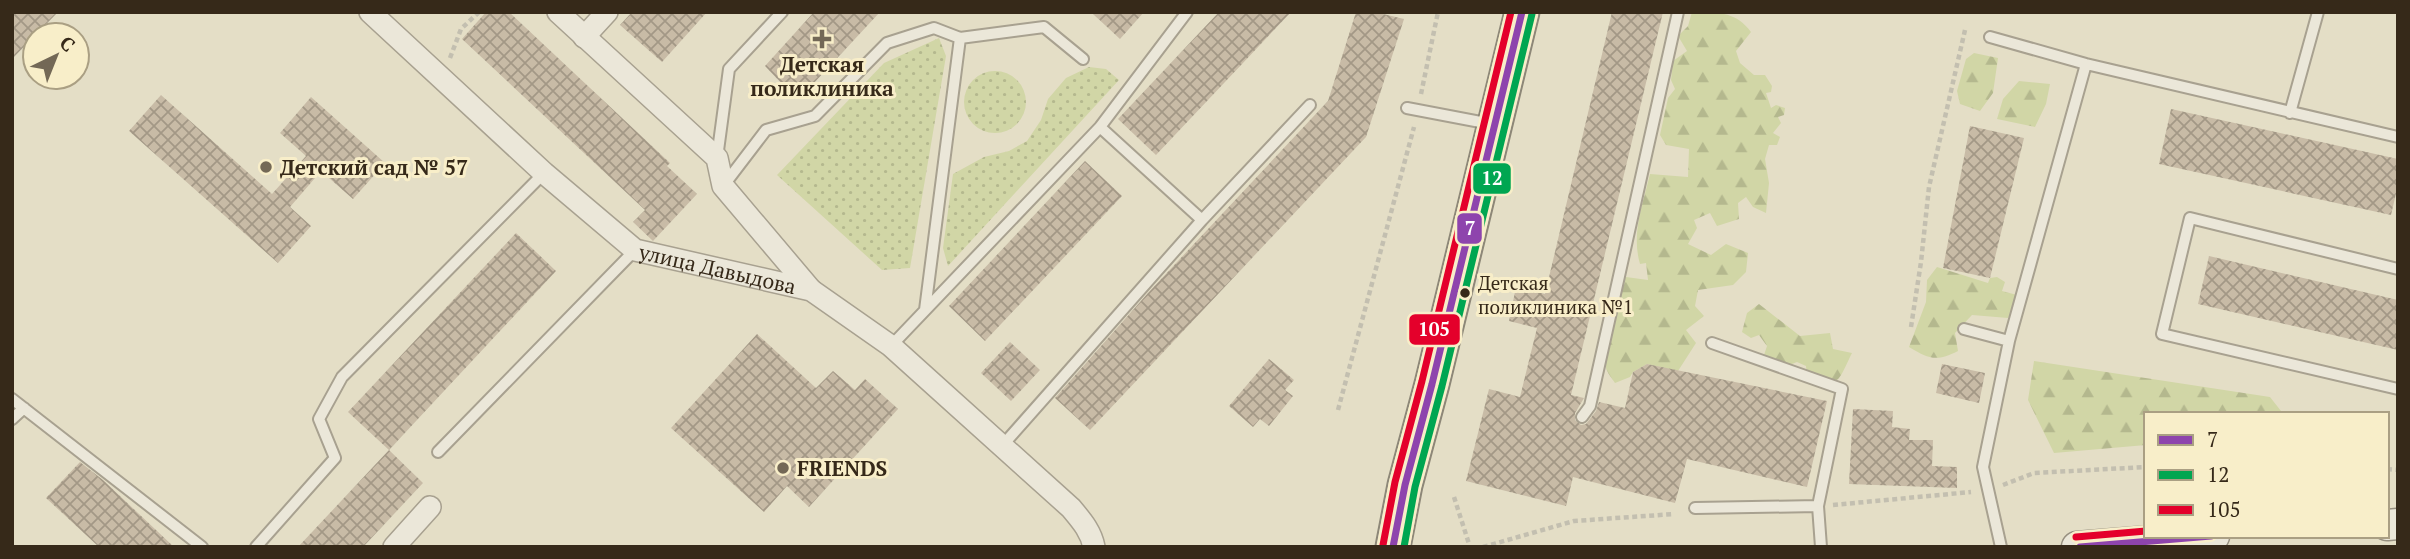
<svg xmlns="http://www.w3.org/2000/svg" width="2410" height="559" font-family="'PT Serif',serif">
<style>
.grass{fill:url(#grass-dots)}
.forest{fill:url(#forest-firs)}
.building{fill:url(#building-cross-hatch)}
.lines{fill:none;stroke-linecap:round;stroke-linejoin:round}
.service-casing{stroke:#a8a190;stroke-width:14}
.minor-casing{stroke:#a8a190;stroke-width:24}
.secondary-casing{stroke:#979080;stroke-width:33}
.primary-casing{stroke:#8d8777;stroke-width:37}
.path{stroke:#c3bfb0;stroke-width:4.5;stroke-dasharray:5 3.5;stroke-linecap:butt}
.service{stroke:#ebe7d9;stroke-width:10}
.minor{stroke:#ebe7d9;stroke-width:21}
.secondary{stroke:#ebe7d9;stroke-width:30}
.primary{stroke:#e3dec9;stroke-width:33}
.bus-1-casing{stroke:#f8eec9;stroke-width:12}
.bus-2-casing{stroke:#f8eec9;stroke-width:12}
.bus-3-casing{stroke:#f8eec9;stroke-width:12}
.bus-1{stroke:#8e44ad;stroke-width:7}
.bus-2{stroke:#00a651;stroke-width:7}
.bus-3{stroke:#e4002b;stroke-width:7}
.poi-dot{fill:#736856;stroke:#f8eec9;stroke-width:2.5}
.bus-dot{fill:#362919;stroke:#f8eec9;stroke-width:2.5}
.labels{text-anchor:middle;dominant-baseline:central;stroke-width:6;stroke-linejoin:round;paint-order:stroke}
.bus-label{font-size:19px;fill:#362919;stroke:#f8eec9;text-anchor:start}
.poi-label{font-size:21px;font-weight:bold;fill:#362919;stroke:#f8eec9;text-anchor:start}
.street-label{font-size:21px;fill:#362919;stroke:#f8eec9}
.line-badge{stroke:#f8eec9;stroke-width:2.5}
.badge-label{font-size:19px;text-anchor:middle;font-weight:bold;fill:#fff}
</style>
<defs>
<pattern id="grass-dots" width="8" height="8" patternUnits="userSpaceOnUse" patternTransform="scale(1.75)"><rect width="8" height="8" fill="#d1d6a6"/><path d="M2 2h.1M6 6h.1" fill="none" stroke="#b4b88e" stroke-width="1.8" stroke-linecap="round"/></pattern>
<pattern id="forest-firs" width="22" height="20" patternUnits="userSpaceOnUse" patternTransform="scale(1.75)"><rect width="22" height="20" fill="#d1d6a6"/><path d="M5 1l3.5 6h-7zM16 11l3.5 6h-7z" fill="#b4b88e"/></pattern>
<pattern id="building-cross-hatch" width="8" height="8" patternUnits="userSpaceOnUse" patternTransform="scale(1.75)"><rect width="8" height="8" fill="#c8bba6"/><path d="M0 0l8 8M0 8l8-8" fill="none" stroke="#a39886"/></pattern>
</defs>
<rect width="100%" height="100%" fill="#e4dec6"/>
<!-- grass -->
<path class="grass" d="M 939,38 L 946,56 L 910,268 L 882,270 L 777,175 L 884,63 Z
M 1089,67 L 1106,69 L 1119,80 L 948,266 L 943,248 L 953,174 L 984,157 L 1009,151 L 1027,141 L 1041,120 L 1048,99 L 1066,78 Z
M964 102a31 31 0 1 1 62 0a31 31 0 1 1-62 0Z"/>
<!-- forest -->
<path class="forest" d="M 1692,12 C 1716,12 1736,11 1751,32 L 1736,51 L 1740,63 L 1754,75 L 1765,75 L 1772,86 L 1771,92 L 1766,93 L 1771,108 L 1776,105 L 1785,108 L 1784,115 L 1778,117 L 1781,123 L 1773,133 L 1780,137 L 1777,145 L 1769,145 L 1765,159 L 1769,183 L 1766,213 L 1753,207 L 1746,197 L 1738,203 L 1739,219 L 1717,226 L 1710,213 L 1694,220 L 1697,228 L 1688,244 L 1711,255 L 1726,244 L 1748,253 L 1746,272 L 1733,285 L 1698,290 L 1695,306 L 1704,316 L 1686,330 L 1696,343 L 1678,371 L 1647,364 L 1633,372 L 1630,377 L 1615,383 C 1611,377 1605,370 1605,363 C 1604,341 1613,295 1626,277 L 1648,280 L 1646,263 L 1640,264 C 1631,233 1643,204 1650,174 L 1688,177 L 1689,149 L 1666,145 L 1660,135 L 1668,98 L 1675,89 L 1671,80 L 1673,61 L 1687,51 L 1678,36 L 1688,26 Z
M 1974,53 L 1998,58 L 1993,93 L 1980,111 L 1960,104 L 1957,91 L 1966,59 Z
M 2019,81 L 2050,84 L 2046,104 L 2035,127 L 1997,119 L 2003,99 Z
M 1937,267 L 1988,283 L 1990,278 L 1997,277 L 2005,282 L 2002,291 L 2017,295 L 2014,308 L 2008,318 L 1972,315 L 1955,333 L 1958,351 C 1936,362 1929,359 1909,347 L 1926,302 L 1927,280 Z
M 1759,304 L 1800,336 L 1830,333 L 1833,349 L 1852,353 C 1837,383 1841,387 1807,379 L 1806,366 L 1797,362 L 1792,364 L 1790,375 L 1764,355 L 1767,346 L 1759,335 L 1751,338 L 1742,332 L 1747,313 Z
M 2034,361 L 2270,397 L 2281,411 L 2280,414 L 2146,414 L 2146,445 L 2054,453 L 2028,400 Z"/>
<!-- building -->
<path class="building" d="M 12,12 L 58,12 L 12,59 Z
M 486,12 L 509,12 L 670,163 L 667,166 L 697,194 L 653,241 L 633,222 L 645,210 L 462,39 Z
M 632,12 L 707,12 L 662,62 L 620,25 Z
M 814,12 L 880,12 L 813,84 L 783,85 L 765,66 Z
M 1091,12 L 1144,12 L 1120,39 Z
M 1219,12 L 1291,12 L 1156,155 L 1118,119 Z
M 1356,12 L 1375,12 L 1404,19 L 1366,137 L 1090,430 L 1055,398 L 1148,293 L 1328,101 Z
M 1612,12 L 1663,12 L 1571,395 L 1584,398 L 1575,413 L 1575,420 L 1581,425 L 1586,424 L 1596,411 L 1599,402 L 1625,408 L 1633,372 L 1647,364 L 1827,401 L 1807,487 L 1687,459 L 1675,503 L 1573,477 L 1566,506 L 1466,481 L 1489,389 L 1520,397 L 1537,328 L 1509,321 L 1516,287 L 1545,294 Z
M 161,95 L 272,194 L 306,156 L 280,133 L 311,97 L 385,163 L 353,199 L 321,171 L 290,207 L 311,226 L 278,263 L 129,131 Z
M 2171,109 L 2398,159 L 2398,185 L 2391,215 L 2159,164 Z
M 1970,126 L 2024,138 L 1990,278 L 1943,268 Z
M 1085,161 L 1122,196 L 985,341 L 949,306 Z
M 516,233 L 556,271 L 389,450 L 348,412 Z
M 2209,256 L 2398,300 L 2398,350 L 2198,304 Z
M 757,334 L 816,388 L 833,371 L 855,390 L 865,379 L 898,409 L 809,507 L 787,486 L 764,512 L 671,428 Z
M 1010,342 L 1040,370 L 1011,401 L 981,373 Z
M 1269,359 L 1294,380 L 1285,390 L 1293,396 L 1269,426 L 1260,419 L 1253,427 L 1229,406 Z
M 1942,364 L 1985,373 L 1979,403 L 1936,393 Z
M 1853,409 L 1893,411 L 1892,427 L 1910,429 L 1909,440 L 1933,440 L 1932,466 L 1957,467 L 1957,488 L 1849,484 Z
M 389,450 L 423,483 L 363,547 L 298,547 Z
M 80,462 L 103,480 L 174,547 L 99,547 L 46,498 Z"/>
<g class="lines">
<!-- service casing -->
<g class="service-casing">
<path id="service" d="M 1990,37 L 2086,64 L 2398,137
M 960,38 L 1044,27 L 1083,59
M 1407,108 L 1491,124
M 2290,113 L 2318,12
M 1100,127 L 1202,220
M 717,158 L 729,69 L 782,12
M 724,185 L 766,130 L 815,116 L 887,43 L 934,28 L 960,38 L 925,310
M 2398,269 L 2190,218 L 2162,334 L 2398,389
M 1964,329 L 2009,341
M 1712,343 L 1842,389 L 1818,506 L 1821,547
M 891,346 L 1100,127 L 1187,12
M 12,399 L 202,547
M 1582,417 L 1590,406 L 1678,12
M 12,419 L 24,408
M 1002,446 L 1202,220 L 1310,105
M 438,452 L 635,250
M 1695,508 L 1818,506
M 256,547 L 335,458 L 319,419 L 342,377 L 544,173
M 2001,547 L 1983,467 L 2009,341 L 2086,64"/>
</g>
<!-- minor casing -->
<g class="minor-casing">
<g id="minor">
<path id="s1" d="M 370,12 L 544,173 L 635,250 L 811,290 L 891,346 L 1071,508 C 1081,520 1091,531 1094,547"/>
<path d="M 558,12 L 717,158 L 723,186 L 811,290"/>
<path d="M 584,37 L 607,12"/>
<path d="M 394,547 L 430,507"/>
</g>
</g>
<!-- secondary casing -->
<g class="secondary-casing">
<path id="secondary" d="M 2387,525 L 2398,524
M 2077,547 L 2214,536"/>
</g>
<!-- primary casing -->
<g class="primary-casing">
<path id="primary" d="M 1393,547 L 1405,485 L 1432,384 L 1522,12"/>
</g>
<!-- path -->
<path class="path" d="M 450,58 L 461,29 L 479,12
M 1421,94 L 1438,12
M 1911,327 L 1921,262 L 1929,187 L 1965,30
M 1338,410 L 1414,127
M 2387,469 L 2398,470
M 2003,485 L 2034,473 L 2146,467
M 1454,497 L 1470,547
M 1833,505 L 1971,492
M 1483,547 L 1574,521 L 1674,514"/>
<!-- service -->
<use href="#service" class="service"/>
<!-- minor -->
<use href="#minor" class="minor"/>
<!-- secondary -->
<use href="#secondary" class="secondary"/>
<!-- primary -->
<use href="#primary" class="primary"/>
<!-- bus-1 casing -->
<g class="bus-1-casing">
<path id="bus-1" d="M 1393,547 L 1405,485 L 1432,384 L 1522,12
M 2080,547 L 2211,536"/>
</g>
<!-- bus-2 casing -->
<g class="bus-2-casing">
<path id="bus-2" d="M 1404,547 L 1415,487 L 1442,386 L 1532,14"/>
</g>
<!-- bus-3 casing -->
<g class="bus-3-casing">
<path id="bus-3" d="M 2076,537 L 2146,531
M 1383,545 L 1395,482 L 1422,381 L 1511,12"/>
</g>
<!-- bus-1 -->
<use href="#bus-1" class="bus-1"/>
<!-- bus-2 -->
<use href="#bus-2" class="bus-2"/>
<!-- bus-3 -->
<use href="#bus-3" class="bus-3"/>
</g>
<!-- markers -->
<g class="poi-dot">
<path d="M818.5 28.5h7v7h7v7h-7v7h-7v-7h-7v-7h7z"/>
<circle cx="266" cy="167" r="7"/>
<circle cx="783" cy="468" r="7"/>
</g>
<circle class="bus-dot" cx="1465" cy="293" r="6"/>
<g class="labels">
<!-- bus labels -->
<g class="bus-label">
<text x="1478" y="282">Детская<tspan x="1478" dy="24">поликлиника №1</tspan></text>
</g>
<!-- poi labels -->
<g class="poi-label">
<text x="822" y="64" text-anchor="middle">Детская<tspan x="822" dy="24">поликлиника</tspan></text>
<text x="280" y="167">Детский сад № 57</text>
<text x="797" y="468">FRIENDS</text>
</g>
<!-- street labels -->
<g class="street-label">
<text stroke="none"><textPath href="#s1" startOffset="441">улица Давыдова</textPath></text>
</g>
</g>
<g class="line-badge">
<rect x="1472" y="162" width="40" height="33" rx="7" fill="#00a651"/>
<rect x="1456" y="212" width="27" height="33" rx="7" fill="#8e44ad"/>
<rect x="1408" y="313" width="53" height="33" rx="7" fill="#e4002b"/>
</g>
<g class="badge-label">
<text x="1492" y="185">12</text>
<text x="1470" y="235">7</text>
<text x="1434" y="336">105</text>
</g>
<!-- border -->
<rect width="2410" height="559" fill="none" stroke="#362919" stroke-width="28"/>
<!-- legend -->
<rect x="2144" y="412" width="245" height="126" fill="#f8eec9" stroke="#aa9f83" stroke-width="2"/>
<rect x="2158" y="435" width="35" height="10" fill="#8e44ad" stroke="#aa9f83" stroke-width="2"/>
<text x="2207" y="447" font-size="21" fill="#362919">7</text>
<rect x="2158" y="470" width="35" height="10" fill="#00a651" stroke="#aa9f83" stroke-width="2"/>
<text x="2207" y="482" font-size="21" fill="#362919">12</text>
<rect x="2158" y="505" width="35" height="10" fill="#e4002b" stroke="#aa9f83" stroke-width="2"/>
<text x="2207" y="517" font-size="21" fill="#362919">105</text>
<!-- north arrow -->
<g transform="translate(56 56) rotate(43)"><circle r="33" fill="#f8eec9" stroke="#aa9f83" stroke-width="2"/>
<path d="M0-5L12 26L0 18L-12 26Z" fill="#736856"/>
<text y="-10" font-size="19" font-weight="bold" text-anchor="middle" fill="#362919">С</text>
</g>
</svg>
